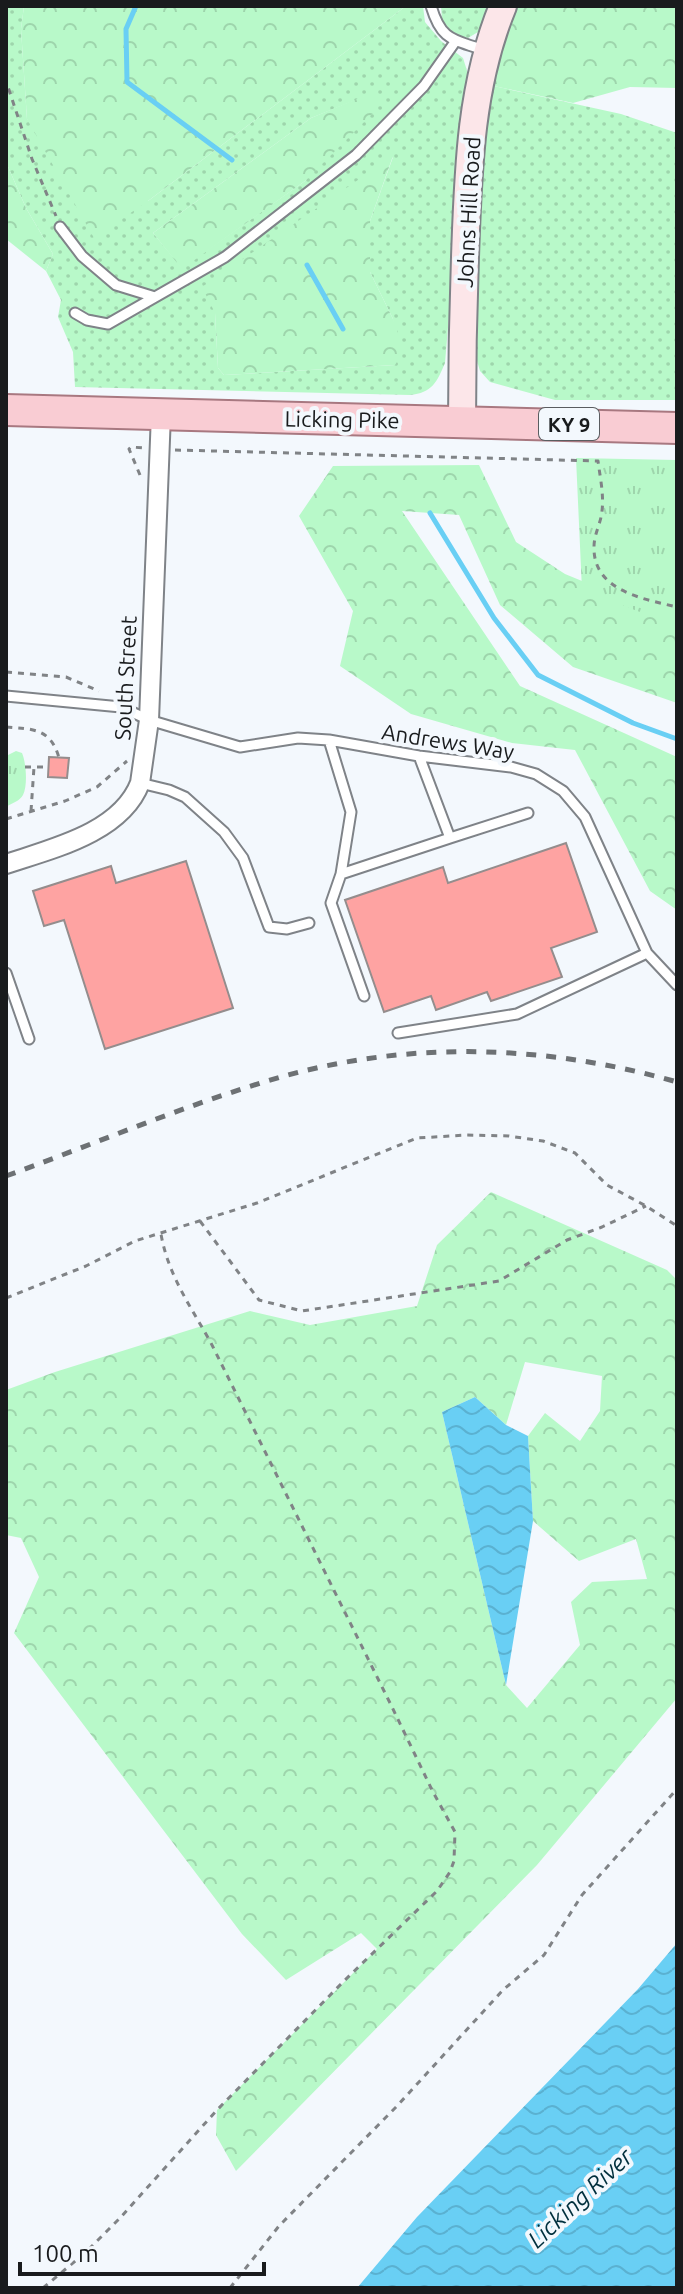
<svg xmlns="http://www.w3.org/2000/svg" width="683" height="2294" font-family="Ubuntu,sans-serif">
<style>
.grass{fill:url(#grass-dots);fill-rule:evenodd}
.forest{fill:url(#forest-crowns);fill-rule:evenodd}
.park{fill:url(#park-tufts)}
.water{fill:url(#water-waves)}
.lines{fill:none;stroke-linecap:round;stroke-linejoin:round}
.stream{stroke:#69cff4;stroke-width:5}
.building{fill:#fea3a2;stroke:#948d8d;stroke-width:2}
.service-casing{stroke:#7f8388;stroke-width:13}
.minor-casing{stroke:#7f8388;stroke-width:22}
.secondary-casing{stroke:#7f8388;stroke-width:30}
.primary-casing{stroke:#a87880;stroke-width:34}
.path{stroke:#808386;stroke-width:3;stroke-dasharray:6 6;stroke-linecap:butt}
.service{stroke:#fff;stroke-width:9}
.minor{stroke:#fff;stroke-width:18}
.secondary{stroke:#fce6e9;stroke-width:26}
.primary{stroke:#f9ccd3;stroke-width:30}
.rail{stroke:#6d7174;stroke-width:5;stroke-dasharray:10 10;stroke-linecap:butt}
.labels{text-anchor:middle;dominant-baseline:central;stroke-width:8;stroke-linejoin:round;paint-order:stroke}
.shield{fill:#f3f8fd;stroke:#5a5d60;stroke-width:2}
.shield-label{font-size:20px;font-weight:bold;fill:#191b1d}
.street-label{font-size:22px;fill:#191b1d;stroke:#f3f8fd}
.water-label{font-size:24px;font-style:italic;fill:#002f3d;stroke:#f3f8fd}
</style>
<defs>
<pattern id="grass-dots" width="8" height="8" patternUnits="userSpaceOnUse" patternTransform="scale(2)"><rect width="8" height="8" fill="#b8f9c9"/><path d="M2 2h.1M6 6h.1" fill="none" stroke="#9ed5ac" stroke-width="1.8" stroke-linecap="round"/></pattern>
<pattern id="forest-crowns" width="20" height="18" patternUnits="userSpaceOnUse" patternTransform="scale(2)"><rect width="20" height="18" fill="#b8f9c9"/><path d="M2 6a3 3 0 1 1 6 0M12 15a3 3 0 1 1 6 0" fill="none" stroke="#9ed5ac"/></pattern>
<pattern id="park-tufts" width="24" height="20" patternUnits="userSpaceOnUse" patternTransform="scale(2)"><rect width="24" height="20" fill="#b8f9c9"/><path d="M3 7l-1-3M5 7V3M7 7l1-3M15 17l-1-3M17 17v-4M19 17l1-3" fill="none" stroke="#9ed5ac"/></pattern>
<pattern id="water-waves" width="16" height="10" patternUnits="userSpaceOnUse" patternTransform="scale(2)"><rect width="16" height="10" fill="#69cff4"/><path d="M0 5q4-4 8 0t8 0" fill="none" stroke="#5ab1d1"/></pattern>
</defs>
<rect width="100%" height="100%" fill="#f3f8fd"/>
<!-- grass -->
<path class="grass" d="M 6,6 L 24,6 L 21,29 L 27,119 L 148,201 L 406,6 L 423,6 L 425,22 L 441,41 L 463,58 L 469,77 L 445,363 C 437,382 432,393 410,395 L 75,387 L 73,352 L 58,317 L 61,300 L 46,271 L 53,254 L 26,208 L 6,162 ZM 378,91 L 305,181 L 182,268 L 153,233 L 311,118 ZM 393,157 L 370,221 L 370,272 L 393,319 L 395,365 L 224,375 L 218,368 L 215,313 Z
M 441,6 L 490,6 L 478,32 L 468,38 L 452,34 L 442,20 Z
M 489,85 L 621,114 L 677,133 L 677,400 L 555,400 L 490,382 L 480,371 L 474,351 L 479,153 Z"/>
<!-- forest -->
<path class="forest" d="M 24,6 L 406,6 L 148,201 L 94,238 L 27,119 L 21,29 Z
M 516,6 L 677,6 L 677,88 L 630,87 L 573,103 L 489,85 L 503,32 Z
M 378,90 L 377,109 L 305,181 L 182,269 L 153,233 L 311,118 Z
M 393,156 L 370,221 L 370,272 L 393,319 L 404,350 L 395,365 L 224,375 L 218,368 L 215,313 L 202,287 Z
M 6,162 L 26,208 L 53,254 L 46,271 L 6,239 Z
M 479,465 L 516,542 L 565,574 L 677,620 L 677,703 L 573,667 L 500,605 L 459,515 L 402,511 L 520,686 L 677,757 L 677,910 L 650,891 L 575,750 L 512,743 L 411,714 L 340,666 L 353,611 L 299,516 L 333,466 Z
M 491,1192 L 667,1270 L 677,1280 L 677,1698 L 537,1865 L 236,2171 L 216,2135 L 217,2110 L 377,1949 L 361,1933 L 286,1980 L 242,1934 L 14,1633 L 39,1577 L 21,1538 L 6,1535 L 6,1390 L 55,1372 L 250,1311 L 310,1325 L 417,1306 L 437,1245 ZM 525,1362 L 602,1376 L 600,1411 L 580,1441 L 545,1413 L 528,1436 L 533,1521 L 579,1561 L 636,1539 L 647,1579 L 592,1582 L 571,1602 L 580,1645 L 527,1708 L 506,1685 L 442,1412 L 475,1397 L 506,1425 Z"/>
<!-- park -->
<path class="park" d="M 576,458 L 677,460 L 677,626 L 582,590 Z
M 16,751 L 22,753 C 26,762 28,785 23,795 C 20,801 12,803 6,807 L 6,756 Z"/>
<!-- water -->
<path class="water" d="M 475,1397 L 506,1425 L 528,1436 L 533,1521 L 506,1685 L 442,1412 Z
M 677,1943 L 677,2287 L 357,2288 L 417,2217 L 638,1989 Z"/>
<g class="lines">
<!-- stream -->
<path class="stream" d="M 136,6 L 126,29 L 127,82 L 232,160
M 307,265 L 343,329
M 430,513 L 494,618 L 538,675 L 633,723 L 677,739"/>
</g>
<!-- building -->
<path class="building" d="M 49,757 L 69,758 L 67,778 L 48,777 Z
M 566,843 L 597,932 L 551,948 L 562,977 L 491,1001 L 487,992 L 436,1010 L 431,996 L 384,1012 L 345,900 L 443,867 L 448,883 Z
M 186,861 L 233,1008 L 105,1049 L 64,920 L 44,926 L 33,891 L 111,866 L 116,883 Z"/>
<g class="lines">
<!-- service casing -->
<g class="service-casing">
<path id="service" d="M 431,6 C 442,43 455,39 486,51
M 60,227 L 82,256 L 116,285 L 155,297
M 75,313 L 87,320 L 108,324 L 225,257 L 356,155 L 424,86 L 455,42
M 6,696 L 121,707 L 149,720 L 240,747 L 298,738 L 329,740 L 419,756 L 511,767 L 536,774 L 563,791 L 585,817 L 647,953 L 677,985
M 329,740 L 351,812 L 341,874 L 450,838 L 419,756
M 140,783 L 169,790 L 185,797 L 224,832 L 243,858 L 269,927 L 287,929 L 309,923
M 450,838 L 528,813
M 341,874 L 331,903 L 364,996
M 6,973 L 29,1039
M 398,1033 L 517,1014 L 647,953"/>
</g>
<!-- minor casing -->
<g class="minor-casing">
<path id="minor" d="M 6,864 C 51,849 121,833 140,783 L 149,720 L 161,414"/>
</g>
<!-- secondary casing -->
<g class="secondary-casing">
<path id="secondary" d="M 462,422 C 462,367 463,312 465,257 C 468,172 470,86 503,6"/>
</g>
<!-- primary casing -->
<g class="primary-casing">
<path id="primary" d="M 6,410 L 677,428"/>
</g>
<!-- path -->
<path class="path" d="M 6,65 L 6,81 L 32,159 L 56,216
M 175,450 L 598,461 C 600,477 604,494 602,511 C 601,523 594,534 594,547 C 593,591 644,599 677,607
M 140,475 L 129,449 L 131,447 L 144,448
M 6,672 L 66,677 L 99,691
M 121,694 L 132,682
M 6,727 C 32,729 51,728 59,758
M 25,767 L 49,767
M 31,811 L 34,767
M 6,819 L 65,801 L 97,787 L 127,761
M 200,1221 L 259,1300 L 302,1311 L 499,1281 L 567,1240 L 602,1227 L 646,1206
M 6,1298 L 86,1266 L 135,1241 L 257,1203 L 417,1138 L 467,1135 L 509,1136 L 543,1141 L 575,1153 L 607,1185 L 646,1206 L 677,1226
M 43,2288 L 86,2252 L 120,2218 L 217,2110 L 344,1981 L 437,1891 L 450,1872 L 454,1861 L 455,1832 L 433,1792 L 392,1707 L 211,1343 C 191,1307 168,1275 161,1234
M 230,2288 L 279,2226 L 397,2106 L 503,1990 L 544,1955 L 582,1895 L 677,1789"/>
<!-- service -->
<use href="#service" class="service"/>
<!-- minor -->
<use href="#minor" class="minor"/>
<!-- secondary -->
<use href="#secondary" class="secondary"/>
<!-- primary -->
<use href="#primary" class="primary"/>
<!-- rail -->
<path class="rail" d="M 6,1176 C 97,1143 187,1104 281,1077 C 411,1040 548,1045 677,1082"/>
</g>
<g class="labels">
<!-- shield labels -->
<rect class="shield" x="539" y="408" width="60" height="32" rx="6"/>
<g class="shield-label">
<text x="569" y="424">KY 9</text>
</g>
<!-- street labels -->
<g class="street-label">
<text transform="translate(468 212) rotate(-87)">Johns Hill Road</text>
<text transform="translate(342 419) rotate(1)">Licking Pike</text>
<text transform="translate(125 678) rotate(-87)">South Street</text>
<text transform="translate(448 741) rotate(9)">Andrews Way</text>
</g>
<!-- water labels -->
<g class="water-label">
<text transform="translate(580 2198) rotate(-43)">Licking River</text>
</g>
</g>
<!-- border -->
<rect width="683" height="2294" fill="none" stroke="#191b1d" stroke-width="16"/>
<!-- scale -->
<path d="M20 2262v12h244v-12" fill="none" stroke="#191b1d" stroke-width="4"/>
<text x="32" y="2262" font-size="24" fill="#191b1d" stroke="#f3f8fd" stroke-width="6" paint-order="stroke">100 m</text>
</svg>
